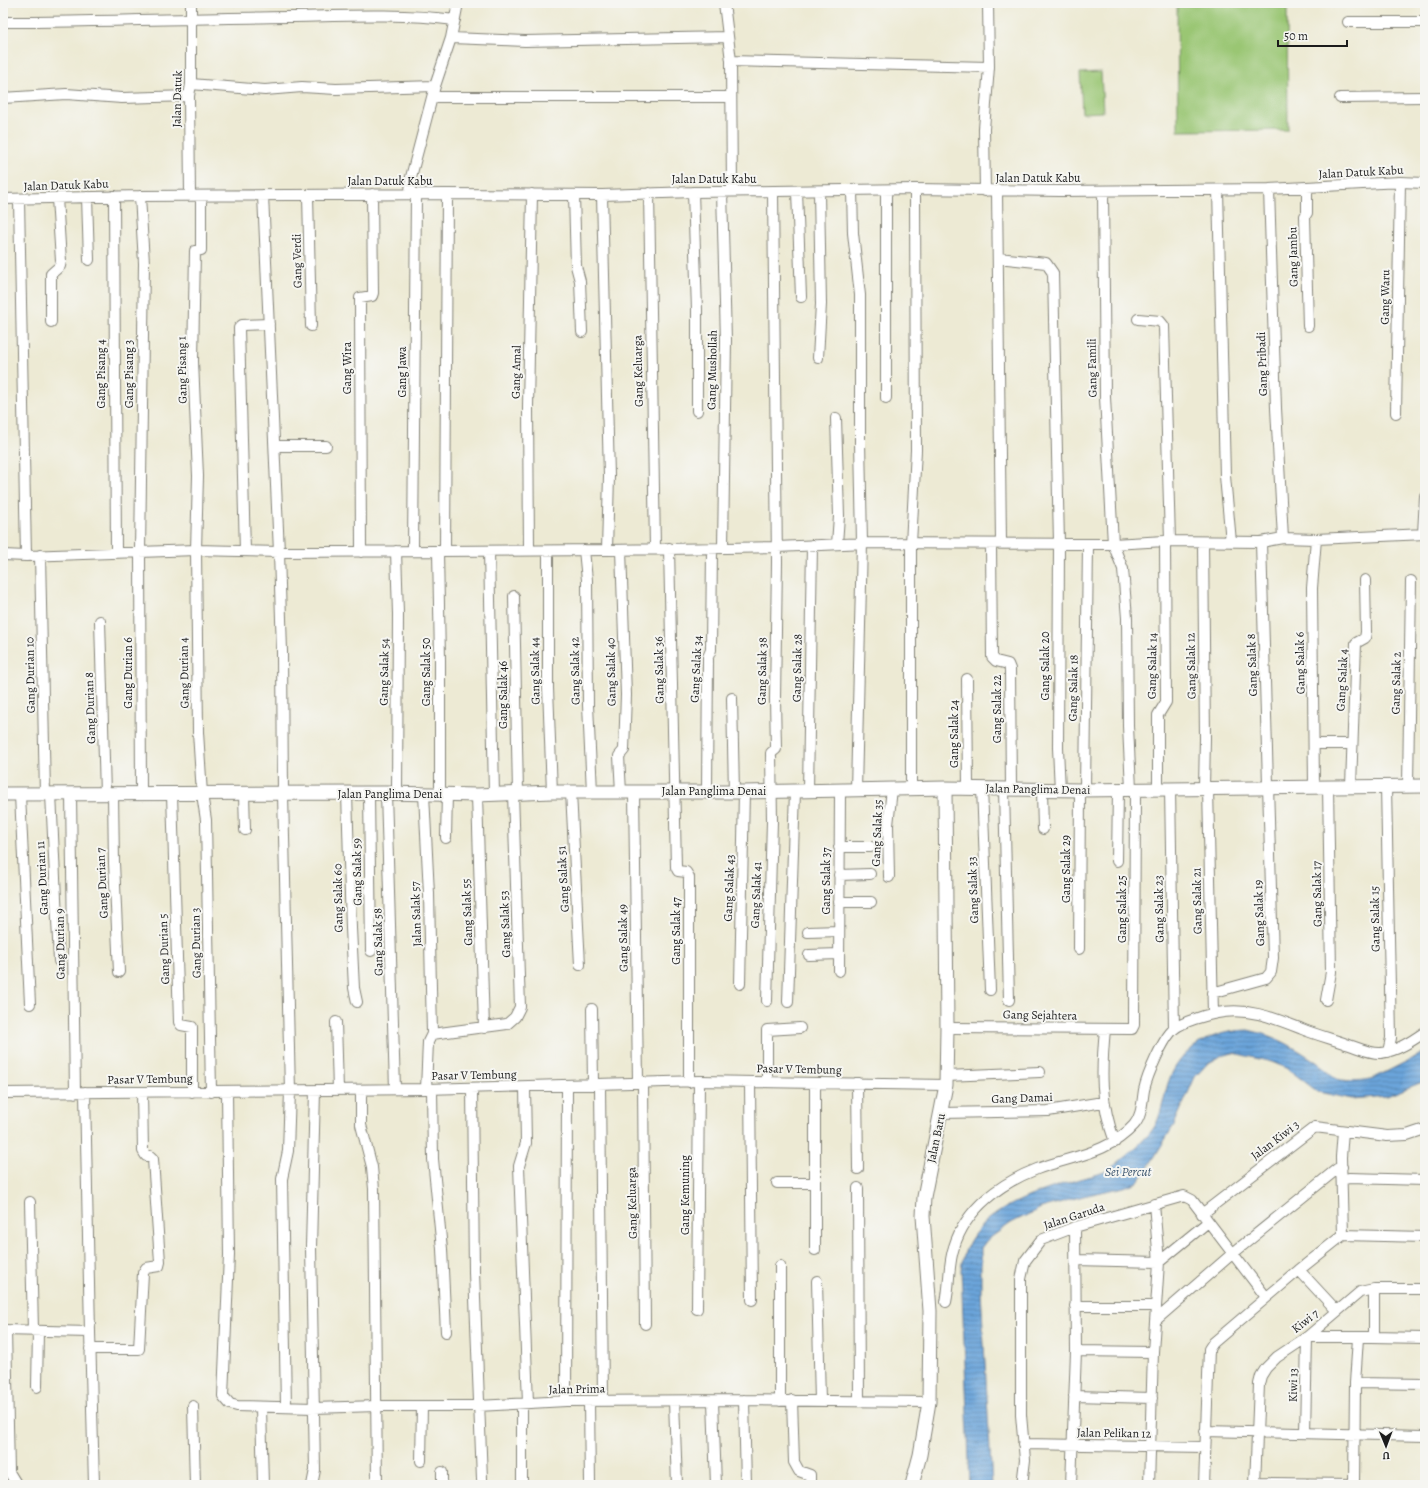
<svg xmlns="http://www.w3.org/2000/svg" width="1428" height="1488" font-family="Alegreya,serif">
<style>
.garden{fill:#9ac673;stroke:#5b7148}
.water{fill:url(#water-rules);stroke:#44607b}
.lines{fill:none;stroke-linecap:round;stroke-linejoin:round}
.minor-casing{stroke:#848378;stroke-width:12}
.major-casing{stroke:#848378;stroke-width:15}
.minor{stroke:#fff;stroke-width:10}
.major{stroke:#fff;stroke-width:13}
.labels{text-anchor:middle;dominant-baseline:central;stroke-width:4;stroke-linejoin:round;paint-order:stroke}
.street-label{font-size:12px;fill:#1c1c1c;stroke:#f6f6f2}
.water-label{font-size:13px;font-style:italic;fill:#405971;stroke:#f6f6f2}
</style>
<defs>
<pattern id="water-rules" width="6" height="5" patternUnits="userSpaceOnUse"><rect width="6" height="5" fill="#6ba4da"/><path d="M0 2.5h6" fill="none" stroke="#5785b0"/></pattern>
</defs>
<rect width="100%" height="100%" fill="#f6f6f2"/>
<filter id="ink" filterUnits="userSpaceOnUse"><feTurbulence type="fractalNoise" baseFrequency=".025" numOctaves="2"/><feDisplacementMap in="SourceGraphic" scale="8" xChannelSelector="R" yChannelSelector="G"/><feConvolveMatrix kernelMatrix="1 2 1 2 8 2 1 2 1" color-interpolation-filters="sRGB"/></filter>
<filter id="wash" filterUnits="userSpaceOnUse"><feTurbulence type="fractalNoise" baseFrequency=".012" numOctaves="4" result="noise"/><feDisplacementMap in="SourceGraphic" scale="16" xChannelSelector="R" yChannelSelector="G"/><feGaussianBlur stdDeviation="0.9" result="paint"/><feColorMatrix in="noise" values="0 0 0 0 0 0 0 0 0 0 0 0 0 0 0 0 0 1.4 0 .05"/><feComposite in="paint" operator="in"/></filter>
<g filter="url(#wash)">
<rect width="100%" height="100%" fill="#edead4"/>
<!-- garden -->
<path class="garden" d="M 1177,3 L 1287,3 L 1288,130 L 1178,131 Z
M 1101,72 L 1103,112 L 1082,113 L 1080,73 Z"/>
<!-- water -->
<path class="water" d="M 1248,1030 C 1277,1036 1294,1047 1318,1063 C 1324,1068 1330,1076 1337,1079 C 1348,1082 1363,1081 1374,1078 L 1425,1052 L 1425,1081 L 1387,1096 L 1351,1099 L 1318,1092 L 1288,1069 L 1272,1062 L 1234,1053 L 1221,1056 L 1207,1064 L 1195,1077 L 1174,1125 L 1144,1174 L 1137,1182 L 1124,1187 L 1083,1196 L 1041,1208 L 1011,1223 L 987,1240 L 981,1248 L 981,1292 L 992,1485 L 970,1485 L 961,1269 C 967,1213 1028,1196 1073,1181 C 1084,1177 1097,1176 1108,1170 C 1121,1161 1149,1138 1156,1124 C 1162,1111 1164,1097 1168,1083 C 1180,1047 1212,1031 1248,1030 Z"/>
</g>
<g filter="url(#ink)">
<g class="lines">
<!-- minor casing -->
<g class="minor-casing">
<path id="minor" d="M 724,3 L 731,61 L 732,191
M 3,22 C 98,22 193,18 288,17 C 343,16 399,13 455,20
M 1348,22 L 1425,22
M 451,38 L 525,41 L 728,37
M 731,61 L 989,67
M 191,84 L 265,90 L 302,87 L 336,89 L 435,86
M 433,97 L 730,97
M 3,98 L 66,94 L 122,98 L 189,96
M 1340,98 L 1425,97
M 1307,188 L 1307,213 L 1305,216 L 1308,326
M 1269,189 L 1276,408 L 1283,538
M 852,190 L 853,233 L 860,295 L 860,441 L 862,543 L 856,790
M 1218,190 L 1225,476 L 1231,542
M 797,191 L 801,297
M 985,191 L 984,129 L 989,67 L 988,3
M 997,191 L 1001,543
M 1103,191 L 1105,397 L 1113,544 L 1123,569 L 1127,618 L 1128,726 L 1131,789
M 693,192 L 697,310 L 697,411
M 722,192 L 726,340 L 723,548
M 649,193 L 655,548
M 410,194 L 411,177 L 435,86 L 451,38 L 458,3
M 263,195 L 279,552 L 282,652 L 283,794 L 290,1091 L 288,1151 L 282,1179 L 286,1407
M 308,195 L 311,326
M 574,195 L 576,266 L 580,281 L 582,332
M 602,195 L 609,476 L 607,550
M 114,196 L 116,553
M 140,196 L 144,263 L 140,552 L 141,793
M 190,196 L 189,96 L 191,84 L 191,3
M 201,196 L 201,250 L 195,251 L 193,361 L 198,476 L 196,550 L 198,732 L 202,794 L 206,820 L 211,1092
M 87,197 L 89,260
M 3,199 L 140,196 L 447,194 L 602,195 L 693,192 L 915,189 L 1060,191 L 1269,189 L 1400,182 L 1425,183
M 19,200 L 26,556
M 998,258 L 1046,263 L 1053,273 L 1059,543 L 1058,748 L 1060,790
M 1138,319 L 1160,321 L 1164,326 L 1170,541
M 51,322 L 51,274 L 60,266 L 61,261 L 57,198
M 818,358 L 821,304 L 819,191
M 886,398 L 886,190
M 1396,413 L 1400,182
M 836,418 L 839,516 L 837,544
M 275,446 L 326,446
M 1423,534 L 1425,497
M 1203,542 L 1205,738 L 1204,788
M 991,544 L 992,657 L 996,661 L 1008,664 L 1010,669 L 1011,789
M 669,548 L 676,867 L 678,871 L 686,872 L 689,877 L 689,1082
M 413,550 L 416,194
M 529,550 L 528,407 L 532,194
M 584,550 L 587,580 L 588,705 L 592,792
M 245,551 L 239,328 L 242,325 L 269,324
M 396,551 L 398,614 L 397,793
M 438,551 L 440,660 L 440,793
M 445,551 L 447,194
M 489,551 L 494,794
M 548,551 L 548,688 L 552,792
M 361,552 L 360,298 L 372,296 L 373,293 L 372,194
M 3,555 L 26,556 L 196,550 L 279,552 L 607,550 L 777,547 L 865,543 L 1113,544 L 1165,541 L 1261,542 L 1283,538 L 1316,539 L 1425,534
M 40,555 L 45,794
M 514,596 L 518,793
M 100,621 L 105,794
M 967,679 L 968,788
M 732,698 L 734,792
M 1314,744 L 1352,744
M 1351,786 L 1356,643 L 1365,638 L 1366,632 L 1365,580
M 1386,786 L 1391,1038 L 1388,1052
M 1408,786 L 1411,581
M 1314,787 L 1312,588 L 1316,539
M 982,788 L 990,990
M 1208,788 L 1213,1014
M 911,789 L 911,544 L 916,450 L 915,189
M 1004,789 L 1009,1000
M 1158,789 L 1158,715 L 1166,702 L 1165,541
M 1170,789 L 1174,1029
M 1042,790 L 1043,829
M 1085,790 L 1088,544
M 707,791 L 708,657 L 711,650 L 712,549
M 808,791 L 812,545
M 571,792 L 580,965
M 621,792 L 619,756 L 624,750 L 626,695 L 621,550
M 634,792 L 638,1082
M 347,793 L 351,928 L 354,988 L 357,1002
M 386,793 L 395,1089
M 51,794 L 59,961
M 71,794 L 75,1093
M 113,794 L 114,863 L 119,972
M 172,794 L 179,1022 L 181,1025 L 192,1027 L 192,1092
M 244,794 L 245,830
M 369,794 L 371,951
M 424,794 L 429,894 L 432,1034
M 20,795 L 30,1004
M 477,795 L 484,1028
M 446,838 L 447,794
M 839,847 L 871,847
M 1117,861 L 1118,789
M 839,875 L 870,874
M 889,877 L 888,825 L 892,789
M 839,902 L 871,902
M 808,932 L 839,931
M 1079,949 L 1080,790
M 809,955 L 839,954
M 839,971 L 840,791
M 740,984 L 744,792
M 1212,993 L 1266,978 L 1271,972 L 1273,958 L 1261,542
M 1326,1000 L 1331,972 L 1328,786
M 767,1001 L 772,821 L 771,753 L 776,749 L 775,699 L 777,562 L 773,192
M 788,1002 L 795,791
M 592,1009 L 593,1084
M 336,1022 L 338,1090
M 947,1028 L 1132,1029 L 1134,1025 L 1135,789
M 1105,1029 C 1101,1072 1100,1101 1115,1142
M 946,1076 L 1040,1072
M 643,1082 L 645,1324
M 750,1082 L 752,1300
M 767,1082 L 767,1030 L 800,1028
M 857,1083 L 858,1169
M 600,1084 L 603,1401
M 525,1087 L 526,1143 L 519,1166 L 528,1403
M 472,1088 L 474,1272 L 482,1479
M 426,1089 L 428,1042 L 432,1034 L 507,1024 L 515,1017 L 520,1007 L 513,793
M 432,1089 L 433,1159 L 442,1249 L 446,1332
M 361,1090 L 361,1125 L 372,1167 L 374,1189 L 377,1485
M 85,1092 L 90,1332
M 227,1092 L 229,1255 L 223,1396 L 230,1404 L 237,1406 L 314,1408 L 377,1406 L 478,1406 L 566,1401 L 744,1400 L 929,1402
M 3,1093 L 426,1089 L 699,1081 L 946,1085
M 942,1113 L 1048,1111 L 1103,1102
M 1343,1131 L 1341,1157 L 1343,1235
M 1342,1180 L 1349,1178 L 1425,1180
M 777,1183 L 815,1183
M 858,1188 L 859,1401
M 30,1202 L 33,1330
M 1202,1214 L 1315,1127 L 1387,1136 L 1407,1135 L 1425,1129
M 815,1250 L 815,1083
M 1075,1260 L 1159,1262 L 1208,1222
M 1299,1270 L 1337,1311
M 817,1281 L 820,1401
M 946,1302 C 950,1284 948,1264 954,1247 C 966,1208 1001,1183 1037,1169 C 1072,1156 1108,1154 1134,1125 C 1142,1116 1142,1102 1144,1090 C 1147,1076 1163,1038 1174,1029 C 1182,1022 1206,1015 1217,1013 C 1248,1007 1274,1018 1302,1029 C 1317,1035 1332,1039 1346,1044 C 1357,1047 1370,1054 1381,1053 C 1397,1051 1412,1041 1425,1032
M 1075,1306 L 1156,1306
M 697,1309 L 699,1081
M 1156,1320 L 1232,1254 L 1337,1169 L 1342,1167
M 3,1330 L 90,1332 L 94,1485
M 6,1330 L 9,1472 L 17,1485
M 1372,1337 L 1425,1338
M 90,1349 L 139,1349 L 143,1273 L 146,1268 L 159,1266 L 160,1262 L 153,1159 L 150,1156 L 146,1156 L 143,1151 L 142,1092
M 1076,1351 L 1153,1352
M 1355,1383 L 1425,1384
M 37,1387 L 38,1331
M 1074,1396 L 1152,1398
M 744,1400 L 746,1485
M 792,1400 L 794,1462 L 799,1471 L 810,1475 L 810,1485
M 566,1401 L 567,1086
M 589,1401 L 590,1485
M 674,1401 L 677,1485
M 713,1401 L 716,1485
M 780,1401 L 780,1266
M 193,1406 L 195,1485
M 261,1407 L 263,1485
M 1205,1431 L 1425,1436
M 1305,1433 L 1307,1337 L 1372,1337 L 1374,1333 L 1374,1289
M 1023,1444 L 1205,1447
M 421,1461 L 422,1406
M 1255,1483 L 1354,1484
M 312,1485 L 315,1470 L 311,1247 L 315,1091
M 442,1485 L 442,1472
M 522,1485 L 522,1404
M 1022,1485 L 1025,1460 L 1021,1415 L 1021,1279 L 1025,1261 L 1041,1240 L 1075,1227 L 1184,1196 L 1192,1200 L 1266,1297
M 1071,1485 L 1076,1351 L 1075,1227
M 1149,1485 L 1153,1352 L 1159,1262 L 1154,1204
M 1204,1485 L 1209,1349 L 1213,1343 L 1299,1270 L 1343,1235 L 1425,1237
M 1255,1485 L 1259,1384 L 1261,1376 L 1266,1368 L 1277,1357 L 1307,1337 L 1360,1292 L 1374,1289 L 1425,1289
M 1354,1485 L 1355,1383 L 1358,1338"/>
</g>
<!-- major casing -->
<g class="major-casing">
<path id="major" d="M 3,794 L 386,793 L 477,795 L 552,792 L 744,792 L 945,788 L 1080,790 L 1425,786
M 912,1485 L 920,1455 L 929,1402 L 930,1311 L 923,1216 L 924,1197 L 946,1085 L 947,1028 L 945,788"/>
</g>
<!-- minor -->
<use href="#minor" class="minor"/>
<!-- major -->
<use href="#major" class="major"/>
</g>
</g>
<g class="labels">
<!-- street labels -->
<g class="street-label">
<text transform="translate(177 99) rotate(-89)">Jalan Datuk</text>
<text transform="translate(1361 172) rotate(-3)">Jalan Datuk Kabu</text>
<text x="1038" y="178">Jalan Datuk Kabu</text>
<text x="714" y="179">Jalan Datuk Kabu</text>
<text x="390" y="181">Jalan Datuk Kabu</text>
<text transform="translate(66 185) rotate(-2)">Jalan Datuk Kabu</text>
<text transform="translate(1293 257) rotate(-91)">Gang Jambu</text>
<text transform="translate(297 261) rotate(-91)">Gang Verdi</text>
<text transform="translate(1385 297) rotate(-89)">Gang Waru</text>
<text transform="translate(1262 364) rotate(-92)">Gang Pribadi</text>
<text transform="translate(347 368) rotate(-90)">Gang Wira</text>
<text transform="translate(1092 368) rotate(-91)">Gang Famili</text>
<text transform="translate(182 370) rotate(-91)">Gang Pisang 1</text>
<text transform="translate(712 370) rotate(-89)">Gang Mushollah</text>
<text transform="translate(638 371) rotate(-91)">Gang Keluarga</text>
<text transform="translate(402 372) rotate(-90)">Gang Jawa</text>
<text transform="translate(516 372) rotate(-89)">Gang Amal</text>
<text transform="translate(101 374) rotate(-90)">Gang Pisang 4</text>
<text transform="translate(129 374) rotate(-90)">Gang Pisang 3</text>
<text transform="translate(1300 663) rotate(-91)">Gang Salak 6</text>
<text transform="translate(1252 665) rotate(-92)">Gang Salak 8</text>
<text transform="translate(1045 666) rotate(-90)">Gang Salak 20</text>
<text transform="translate(1152 666) rotate(-89)">Gang Salak 14</text>
<text transform="translate(1191 666) rotate(-91)">Gang Salak 12</text>
<text transform="translate(797 668) rotate(-89)">Gang Salak 28</text>
<text transform="translate(696 669) rotate(-87)">Gang Salak 34</text>
<text transform="translate(659 670) rotate(-91)">Gang Salak 36</text>
<text transform="translate(535 671) rotate(-91)">Gang Salak 44</text>
<text transform="translate(575 671) rotate(-91)">Gang Salak 42</text>
<text transform="translate(762 671) rotate(-89)">Gang Salak 38</text>
<text transform="translate(384 672) rotate(-89)">Gang Salak 54</text>
<text transform="translate(426 672) rotate(-90)">Gang Salak 50</text>
<text transform="translate(611 672) rotate(-91)">Gang Salak 40</text>
<text transform="translate(128 673) rotate(-90)">Gang Durian 6</text>
<text transform="translate(184 673) rotate(-91)">Gang Durian 4</text>
<text transform="translate(30 675) rotate(-91)">Gang Durian 10</text>
<text transform="translate(1342 680) rotate(-87)">Gang Salak 4</text>
<text transform="translate(1396 683) rotate(-89)">Gang Salak 2</text>
<text transform="translate(1073 688) rotate(-89)">Gang Salak 18</text>
<text transform="translate(503 695) rotate(-90)">Gang Salak 46</text>
<text transform="translate(90 708) rotate(-92)">Gang Durian 8</text>
<text transform="translate(997 709) rotate(-90)">Gang Salak 22</text>
<text transform="translate(954 734) rotate(-90)">Gang Salak 24</text>
<text transform="translate(1038 789) rotate(1)">Jalan Panglima Denai</text>
<text x="714" y="791">Jalan Panglima Denai</text>
<text x="390" y="794">Jalan Panglima Denai</text>
<text transform="translate(877 833) rotate(-88)">Gang Salak 35</text>
<text transform="translate(1066 869) rotate(-90)">Gang Salak 29</text>
<text transform="translate(357 872) rotate(-91)">Gang Salak 59</text>
<text transform="translate(42 878) rotate(-93)">Gang Durian 11</text>
<text transform="translate(563 879) rotate(-93)">Gang Salak 51</text>
<text transform="translate(826 881) rotate(-90)">Gang Salak 37</text>
<text transform="translate(102 883) rotate(-93)">Gang Durian 7</text>
<text transform="translate(729 888) rotate(-88)">Gang Salak 43</text>
<text transform="translate(973 890) rotate(-92)">Gang Salak 33</text>
<text transform="translate(1317 894) rotate(-91)">Gang Salak 17</text>
<text transform="translate(756 895) rotate(-88)">Gang Salak 41</text>
<text transform="translate(338 898) rotate(-91)">Gang Salak 60</text>
<text transform="translate(1197 901) rotate(-91)">Gang Salak 21</text>
<text transform="translate(1122 909) rotate(-90)">Gang Salak 25</text>
<text transform="translate(1159 909) rotate(-91)">Gang Salak 23</text>
<text transform="translate(467 912) rotate(-92)">Gang Salak 55</text>
<text transform="translate(1259 913) rotate(-92)">Gang Salak 19</text>
<text transform="translate(416 914) rotate(-92)">Jalan Salak 57</text>
<text transform="translate(1375 919) rotate(-91)">Gang Salak 15</text>
<text transform="translate(505 924) rotate(-92)">Gang Salak 53</text>
<text transform="translate(676 931) rotate(-90)">Gang Salak 47</text>
<text transform="translate(623 938) rotate(-91)">Gang Salak 49</text>
<text transform="translate(378 942) rotate(-91)">Gang Salak 58</text>
<text transform="translate(196 943) rotate(-91)">Gang Durian 3</text>
<text transform="translate(60 944) rotate(-91)">Gang Durian 9</text>
<text transform="translate(164 949) rotate(-92)">Gang Durian 5</text>
<text transform="translate(1040 1015) rotate(1)">Gang Sejahtera</text>
<text transform="translate(799 1069) rotate(1)">Pasar V Tembung</text>
<text transform="translate(474 1075) rotate(-1)">Pasar V Tembung</text>
<text transform="translate(150 1079) rotate(-1)">Pasar V Tembung</text>
<text transform="translate(1022 1098) rotate(-2)">Gang Damai</text>
<text transform="translate(936 1138) rotate(-78)">Jalan Baru</text>
<text transform="translate(1275 1140) rotate(-37)">Jalan Kiwi 3</text>
<text transform="translate(685 1195) rotate(-90)">Gang Kemuning</text>
<text transform="translate(632 1203) rotate(-91)">Gang Keluarga</text>
<text transform="translate(1074 1216) rotate(-18)">Jalan Garuda</text>
<text transform="translate(1305 1321) rotate(-38)">Kiwi 7</text>
<text transform="translate(1293 1385) rotate(-89)">Kiwi 13</text>
<text transform="translate(577 1389) rotate(-1)">Jalan Prima</text>
<text transform="translate(1114 1433) rotate(1)">Jalan Pelikan 12</text>
</g>
<!-- water labels -->
<g class="water-label">
<text x="1128" y="1171">Sei Percut</text>
</g>
</g>
<!-- margin -->
<rect width="1428" height="1488" fill="none" stroke="#f6f6f2" stroke-width="16"/>
<!-- north arrow -->
<g transform="translate(1386 1446) rotate(179)" stroke="#f6f6f2" stroke-width="3" paint-order="stroke">
<path d="M0-3L7 15L0 10L-7 15Z" fill="#1c1c1c"/>
<text y="-6" font-size="11" font-weight="bold" text-anchor="middle" fill="#1c1c1c">U</text>
</g>
<!-- scale -->
<path d="M1278 40v6h69v-6" fill="none" stroke="#1c1c1c" stroke-width="2"/>
<text x="1284" y="40" font-size="12" fill="#1c1c1c" stroke="#f6f6f2" stroke-width="3" paint-order="stroke">50 m</text>
</svg>
